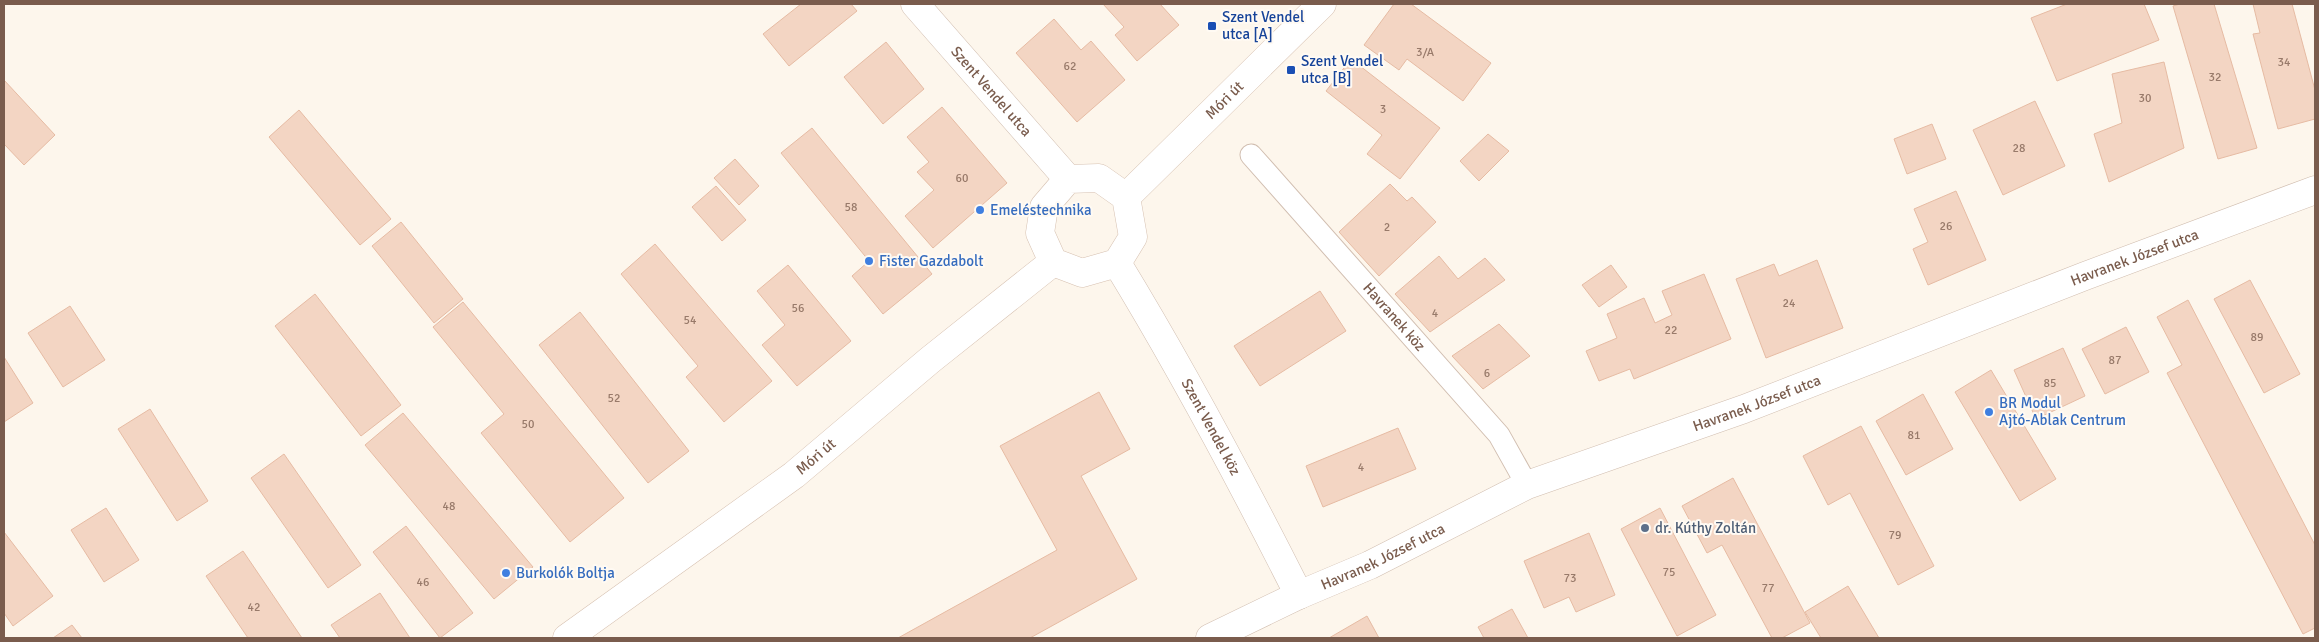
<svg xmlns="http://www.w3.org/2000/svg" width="2319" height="642" font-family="Signika,sans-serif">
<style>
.building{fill:#f3d5c3;stroke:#e6bba3}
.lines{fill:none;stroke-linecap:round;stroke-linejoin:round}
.service-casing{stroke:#d1beb0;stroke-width:23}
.minor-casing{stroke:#d1beb0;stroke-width:29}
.secondary-casing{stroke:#d6c0b0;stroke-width:29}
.service{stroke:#fff;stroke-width:21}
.minor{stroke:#fff;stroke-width:28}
.secondary{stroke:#fff;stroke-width:28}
.transit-dot{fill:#1a4fb4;stroke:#fffaf3;stroke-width:2}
.shop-dot{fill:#3f7fe0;stroke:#fffaf3;stroke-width:2}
.service-dot{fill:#5c6f8a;stroke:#fffaf3;stroke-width:2}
.labels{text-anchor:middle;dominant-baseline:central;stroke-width:4;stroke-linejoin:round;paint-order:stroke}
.number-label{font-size:12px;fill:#987a6a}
.transit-label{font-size:15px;fill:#164399;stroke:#fffaf3;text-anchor:start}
.street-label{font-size:15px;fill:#7a5c4d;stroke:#fffaf3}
.shop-label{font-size:15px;fill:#366cbe;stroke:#fffaf3;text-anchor:start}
.service-label{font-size:15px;fill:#4e5e75;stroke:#fffaf3;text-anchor:start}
</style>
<rect width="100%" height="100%" fill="#fdf6ec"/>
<!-- building -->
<path class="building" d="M 801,4 L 851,4 L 857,11 L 789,66 L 763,34 Z
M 1103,4 L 1160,4 L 1179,25 L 1137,61 L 1115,35 L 1124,27 Z
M 1394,4 L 1411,4 L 1491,63 L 1463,101 L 1407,59 L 1399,70 L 1364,45 Z
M 2067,4 L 2144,4 L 2159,40 L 2057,81 L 2031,18 Z
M 2180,4 L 2214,4 L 2257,148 L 2218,159 L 2173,6 Z
M 2253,4 L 2292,4 L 2315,90 L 2315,119 L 2278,129 L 2253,34 L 2260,33 Z
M 1054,19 L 1081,50 L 1091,41 L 1125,80 L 1077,122 L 1016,53 Z
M 886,42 L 924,89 L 883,124 L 844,77 Z
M 1351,59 L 1440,128 L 1400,179 L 1367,154 L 1382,135 L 1326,91 Z
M 2164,62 L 2184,148 L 2109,182 L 2094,134 L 2122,123 L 2112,74 Z
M 4,80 L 55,135 L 24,165 L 4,144 Z
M 2035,101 L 2065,166 L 2003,195 L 1973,130 Z
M 942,107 L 1007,183 L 933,248 L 905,216 L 934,190 L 917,172 L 929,162 L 907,137 Z
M 299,110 L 391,219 L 360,245 L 269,137 Z
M 1932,124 L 1946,159 L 1907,174 L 1894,139 Z
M 812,128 L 932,274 L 883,314 L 852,276 L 869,261 L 781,153 Z
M 1488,134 L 1509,151 L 1479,181 L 1460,161 Z
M 735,159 L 759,186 L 739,205 L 714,178 Z
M 1390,184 L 1407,201 L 1412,197 L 1436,222 L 1379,276 L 1339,232 Z
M 716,186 L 746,220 L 722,241 L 692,207 Z
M 1956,191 L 1986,260 L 1928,285 L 1913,249 L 1928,242 L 1914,209 Z
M 401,222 L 463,299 L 434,323 L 372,246 Z
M 655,244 L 772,381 L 724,422 L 686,377 L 698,366 L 621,274 Z
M 1439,256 L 1458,279 L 1485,258 L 1505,280 L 1430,332 L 1395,294 Z
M 1817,260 L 1843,328 L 1766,358 L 1736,279 L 1774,264 L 1779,276 Z
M 788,265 L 851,341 L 797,386 L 762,345 L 785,325 L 757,291 Z
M 1611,265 L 1627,287 L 1599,307 L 1582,285 Z
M 1704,274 L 1731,339 L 1634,379 L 1630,369 L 1599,381 L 1586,351 L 1617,338 L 1607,314 L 1644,298 L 1655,323 L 1672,315 L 1662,291 Z
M 2250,280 L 2300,374 L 2264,393 L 2214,299 Z
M 1320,291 L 1346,331 L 1260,386 L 1234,346 Z
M 315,294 L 401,405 L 361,436 L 275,326 Z
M 2188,300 L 2315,545 L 2315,628 L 2303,634 L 2167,373 L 2182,365 L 2157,317 Z
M 463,302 L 624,498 L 570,542 L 481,433 L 504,414 L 433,327 Z
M 70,306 L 105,360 L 63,387 L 28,333 Z
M 580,312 L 689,451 L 648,483 L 539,345 Z
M 1499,324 L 1530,356 L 1483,389 L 1452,356 Z
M 2126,327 L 2149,372 L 2105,394 L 2082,349 Z
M 2063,348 L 2085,396 L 2036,419 L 2014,370 Z
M 4,357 L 33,403 L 4,422 Z
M 1991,370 L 2056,479 L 2020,501 L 1955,392 Z
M 1099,392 L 1130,449 L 1081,476 L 1137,579 L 1030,638 L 898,638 L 1057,550 L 1000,446 Z
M 1923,394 L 1953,449 L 1906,475 L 1876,421 Z
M 150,409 L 208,501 L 177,521 L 118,429 Z
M 403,413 L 533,567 L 494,599 L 365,445 Z
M 1861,426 L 1934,566 L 1898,585 L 1850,493 L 1828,505 L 1803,456 Z
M 1398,428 L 1416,469 L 1323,507 L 1306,466 Z
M 284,454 L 361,565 L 328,588 L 251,478 Z
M 1733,478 L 1810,623 L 1782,638 L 1772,638 L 1722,545 L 1707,553 L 1682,506 Z
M 106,508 L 139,560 L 104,582 L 71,530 Z
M 1660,508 L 1716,615 L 1677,636 L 1621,529 Z
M 406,526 L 473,613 L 440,638 L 373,552 Z
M 4,532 L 53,596 L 13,626 L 4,613 Z
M 1589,533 L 1615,595 L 1576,612 L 1569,597 L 1544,608 L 1524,561 Z
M 243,551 L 302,638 L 248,638 L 206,576 Z
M 1848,586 L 1879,638 L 1821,638 L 1805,612 Z
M 380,593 L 410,638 L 340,638 L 331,625 Z
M 1512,609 L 1528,638 L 1484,638 L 1478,627 Z
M 1367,616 L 1379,638 L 1329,638 Z
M 72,625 L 82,638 L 53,638 Z"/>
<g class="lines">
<!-- service casing -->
<g class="service-casing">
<g id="service">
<path id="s1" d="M 1251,155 L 1499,435 L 1527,485"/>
</g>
</g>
<!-- minor casing -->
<g class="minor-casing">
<g id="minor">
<path id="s2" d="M 915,4 L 1068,179"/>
<path id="s3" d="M 1117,263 C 1183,371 1242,482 1299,595"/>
<path id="s4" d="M 1210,638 L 1299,595 L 1370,565 L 1527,485 L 1744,409 L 2085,276 L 2315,190"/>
</g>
</g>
<!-- secondary casing -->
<g class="secondary-casing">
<g id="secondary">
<path d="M 1099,178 L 1126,197 L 1133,237 L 1117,263 L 1082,273 L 1053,262 L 1040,233 L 1044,207 L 1068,179 Z"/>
<path id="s5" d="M 1126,197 L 1322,4"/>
<path id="s6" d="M 567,638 L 794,475 L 930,360 L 1053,262"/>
</g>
</g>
<!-- service -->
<use href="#service" class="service"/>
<!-- minor -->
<use href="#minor" class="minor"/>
<!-- secondary -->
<use href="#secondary" class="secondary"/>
</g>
<!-- markers -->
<g class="transit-dot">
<rect x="1207" y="21" width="10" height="10" rx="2.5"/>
<rect x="1286" y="65" width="10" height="10" rx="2.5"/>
</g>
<g class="shop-dot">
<circle cx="980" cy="210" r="5"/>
<circle cx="869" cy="261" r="5"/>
<circle cx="1989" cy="412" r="5"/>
<circle cx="506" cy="573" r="5"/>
</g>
<circle class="service-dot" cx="1645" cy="528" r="5"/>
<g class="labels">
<!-- number labels -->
<g class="number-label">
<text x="1425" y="52">3/A</text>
<text x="2284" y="62">34</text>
<text x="1070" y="66">62</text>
<text x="2215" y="77">32</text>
<text x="2145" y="98">30</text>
<text x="1383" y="109">3</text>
<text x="2019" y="148">28</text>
<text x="962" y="178">60</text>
<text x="851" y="207">58</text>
<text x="1946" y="226">26</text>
<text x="1387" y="227">2</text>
<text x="1789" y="303">24</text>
<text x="798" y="308">56</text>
<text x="1435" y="313">4</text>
<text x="690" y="320">54</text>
<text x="1671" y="330">22</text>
<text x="2257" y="337">89</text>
<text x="2115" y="360">87</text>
<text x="1487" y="373">6</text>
<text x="2050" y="383">85</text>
<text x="614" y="398">52</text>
<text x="528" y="424">50</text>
<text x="1914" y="435">81</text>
<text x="1361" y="467">4</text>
<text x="449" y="506">48</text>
<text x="1895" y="535">79</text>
<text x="1669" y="572">75</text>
<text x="1570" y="578">73</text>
<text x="423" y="582">46</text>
<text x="1768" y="588">77</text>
<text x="254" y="607">42</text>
</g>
<!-- transit labels -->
<g class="transit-label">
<text x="1222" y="17">Szent Vendel<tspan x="1222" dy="17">utca [A]</tspan></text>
<text x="1301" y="61">Szent Vendel<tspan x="1301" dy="17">utca [B]</tspan></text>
</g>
<!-- street labels -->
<g class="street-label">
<text stroke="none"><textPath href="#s2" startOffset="116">Szent Vendel utca</textPath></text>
<text stroke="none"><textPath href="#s5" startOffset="138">Móri út</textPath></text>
<text stroke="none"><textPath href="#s4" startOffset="1001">Havranek József utca</textPath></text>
<text stroke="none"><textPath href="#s1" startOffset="216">Havranek köz</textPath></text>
<text stroke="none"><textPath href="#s4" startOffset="596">Havranek József utca</textPath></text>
<text stroke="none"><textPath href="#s3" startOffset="189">Szent Vendel köz</textPath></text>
<text stroke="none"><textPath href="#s6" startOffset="308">Móri út</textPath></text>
<text stroke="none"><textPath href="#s4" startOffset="191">Havranek József utca</textPath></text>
</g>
<!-- shop labels -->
<g class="shop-label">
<text x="990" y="210">Emeléstechnika</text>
<text x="879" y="261">Fister Gazdabolt</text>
<text x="1999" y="403">BR Modul<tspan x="1999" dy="17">Ajtó-Ablak Centrum</tspan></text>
<text x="516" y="573">Burkolók Boltja</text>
</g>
<!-- service labels -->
<g class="service-label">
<text x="1655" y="528">dr. Kúthy Zoltán</text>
</g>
</g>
<!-- border -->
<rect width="2319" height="642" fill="none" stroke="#7a5c4d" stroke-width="10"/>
</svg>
